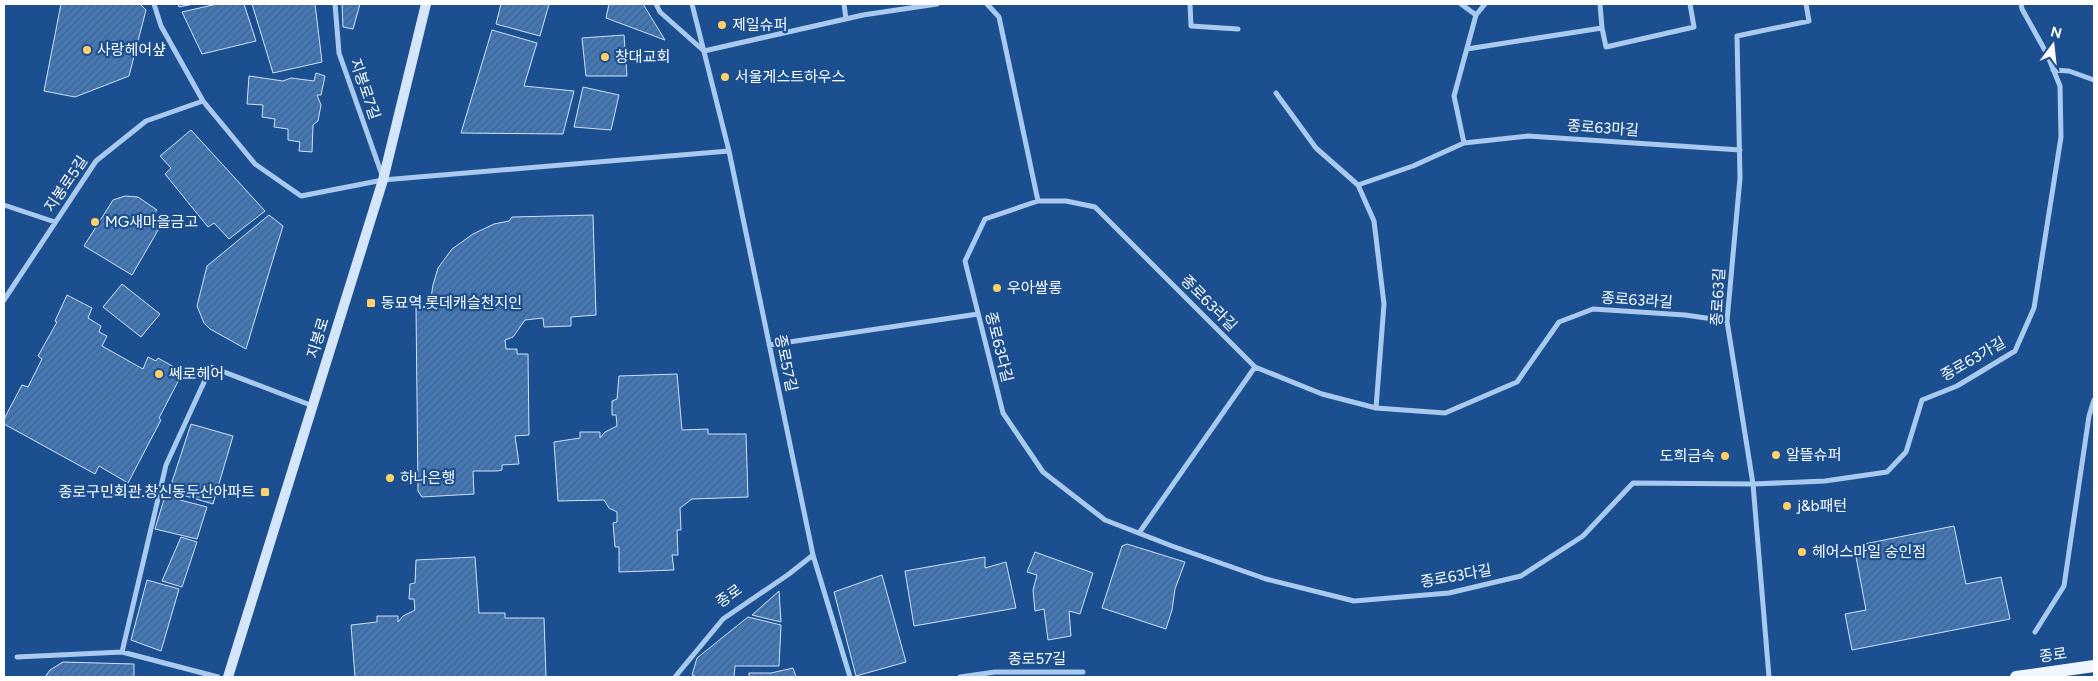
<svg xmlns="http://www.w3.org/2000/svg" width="2098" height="681" font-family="Figtree,'Noto Sans KR',sans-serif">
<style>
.building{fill:url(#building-hatch);stroke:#cfe3fa}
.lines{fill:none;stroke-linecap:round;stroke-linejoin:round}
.minor{stroke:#a9c9ee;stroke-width:5}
.secondary{stroke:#d6e6fa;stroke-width:10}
.primary{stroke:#f0f6ff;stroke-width:12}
.poi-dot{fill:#ffd166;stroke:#1b4f8f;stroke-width:2}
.labels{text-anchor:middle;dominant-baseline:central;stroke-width:4.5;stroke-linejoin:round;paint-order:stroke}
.poi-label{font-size:15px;fill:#fff;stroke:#1b4f8f;text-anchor:start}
.street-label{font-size:15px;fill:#fff;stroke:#1b4f8f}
</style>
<defs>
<pattern id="building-hatch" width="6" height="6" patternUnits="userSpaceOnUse" patternTransform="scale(1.25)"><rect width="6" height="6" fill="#4478b7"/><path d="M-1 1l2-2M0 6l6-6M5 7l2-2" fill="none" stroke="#486282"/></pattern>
</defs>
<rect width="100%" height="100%" fill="#1b4f8f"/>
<!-- building -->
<path class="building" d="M 61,4 L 140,4 L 146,10 L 129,76 L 75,97 L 44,91 Z
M 178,4 L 194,4 L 179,7 Z
M 217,4 L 244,4 L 256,41 L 202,54 L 182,12 Z
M 252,4 L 315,4 L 322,62 L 273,73 Z
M 342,4 L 360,4 L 353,29 L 343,27 Z
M 501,4 L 549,4 L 540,36 L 496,24 Z
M 609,4 L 643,4 L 665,40 L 606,18 Z
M 492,30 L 537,43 L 524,86 L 574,91 L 563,134 L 461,133 Z
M 624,35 L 627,76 L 586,76 L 582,38 Z
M 316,73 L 325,76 L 321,95 L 317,95 L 321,105 L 318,121 L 313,125 L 312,152 L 299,151 L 300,142 L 288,140 L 288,129 L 274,127 L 275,119 L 262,117 L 263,105 L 247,104 L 249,76 L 283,81 L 291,78 L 314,81 Z
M 583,87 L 619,95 L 611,130 L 574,127 Z
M 191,130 L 265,211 L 229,239 L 214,223 L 208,227 L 165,174 L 171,168 L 160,156 Z
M 125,196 L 138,197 L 157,210 L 152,217 L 161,225 L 132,275 L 84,246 L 113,200 Z
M 269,215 L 283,226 L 246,349 L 210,329 L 204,323 L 197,306 L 207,266 Z
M 593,215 L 596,315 L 571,317 L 571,326 L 544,327 L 543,318 L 525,320 L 513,337 L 505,340 L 506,349 L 517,349 L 517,354 L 528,354 L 529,435 L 515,436 L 519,464 L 502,465 L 502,470 L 497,471 L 473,471 L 474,494 L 422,497 L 418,491 L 416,307 L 430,304 L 433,285 L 438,268 L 452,249 L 473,234 L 494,224 L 509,221 L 512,217 Z
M 122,284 L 160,314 L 141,337 L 103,307 Z
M 67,295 L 92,308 L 88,318 L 101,326 L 99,332 L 107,336 L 102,346 L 143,369 L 148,357 L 156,361 L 158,358 L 183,372 L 159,418 L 161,420 L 128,483 L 99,466 L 95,474 L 4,424 L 4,419 L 22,385 L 28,387 L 42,359 L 38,356 L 57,322 L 55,321 Z
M 677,374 L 682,430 L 708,429 L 708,434 L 746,434 L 748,497 L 692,499 L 680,508 L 681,530 L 677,530 L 678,555 L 672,555 L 674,570 L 619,572 L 619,547 L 615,547 L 613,523 L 617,522 L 617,512 L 609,508 L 604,500 L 558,501 L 554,442 L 580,438 L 580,432 L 600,432 L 600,438 L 605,432 L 617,426 L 616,415 L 612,415 L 612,401 L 617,399 L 619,376 Z
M 191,424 L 233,436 L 213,504 L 169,491 Z
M 165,496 L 207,507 L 197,539 L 155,529 Z
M 1954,526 L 1966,584 L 2001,577 L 2010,619 L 1852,650 L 1845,614 L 1866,610 L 1854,546 Z
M 181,537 L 197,542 L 182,587 L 162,581 Z
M 1127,544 L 1185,562 L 1175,589 L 1172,610 L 1166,629 L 1102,608 L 1122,546 Z
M 1035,552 L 1093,573 L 1080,614 L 1069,611 L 1071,636 L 1048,640 L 1044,609 L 1035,611 L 1033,590 L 1037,575 L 1027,572 Z
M 475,557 L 479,613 L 505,613 L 505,618 L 544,618 L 546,677 L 355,677 L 351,625 L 377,622 L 377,616 L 398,616 L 398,622 L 403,616 L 415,610 L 414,599 L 409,599 L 410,584 L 415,583 L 416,560 Z
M 985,557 L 985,568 L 1006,562 L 1016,608 L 914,626 L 905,571 Z
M 882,575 L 906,662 L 856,676 L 834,592 Z
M 147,580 L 179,589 L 161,651 L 131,640 Z
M 779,591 L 781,622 L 752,615 Z
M 748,617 L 781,625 L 779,666 L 735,666 L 734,677 L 697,677 L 692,675 L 697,658 Z
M 63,662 L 134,664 L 134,677 L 45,677 L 50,670 Z
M 793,668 L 796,677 L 749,677 L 749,673 L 771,673 Z"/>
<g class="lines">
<!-- minor -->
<path class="minor" d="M 154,4 L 161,26 L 203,101 L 255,164 L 301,196 L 383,180 L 729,151
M 335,4 L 339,53 L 382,175
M 656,4 L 660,12 L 704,51
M 692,4 L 729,151 L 813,555 L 850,677
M 844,4 L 846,19
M 987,4 L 999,17 L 1038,201
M 1190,4 L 1191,26 L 1238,29
M 1461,4 L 1476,15
M 1600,4 L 1602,28
M 1467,49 L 1602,28 L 1606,47 L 1694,27 L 1690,4
M 704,51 L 863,15 L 937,4
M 2053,70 L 2069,71 L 2094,80
M 1276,93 L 1316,148 L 1358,185 L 1374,221 L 1384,304 L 1376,408
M 1464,143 L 1454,96 L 1476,15 L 1485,4
M 1358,185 L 1413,166 L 1464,143 L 1528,136 L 1740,150
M 4,205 L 55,222
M 4,300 L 96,161 L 146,121 L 203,101
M 1727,321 L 1685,315 L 1593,309 L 1559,322 L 1517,382 L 1445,413 L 1376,408 L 1322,394 L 1255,367 L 1095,207 L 1066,201 L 1038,201 L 985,219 L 965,261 L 1003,413 L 1043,472 L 1105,520 L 1172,546 L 1266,579 L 1354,601 L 1449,593 L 1521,576 L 1583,536 L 1633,483 L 1753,484 L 1825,481 L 1887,472 L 1906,452 L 1922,400 L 1957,386 L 2015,351 L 2034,308 L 2061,137 L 2060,86 L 2047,54 L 2022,9 L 2021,4
M 769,345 L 978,314
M 1139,533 L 1255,367
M 2035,632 L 2064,586 L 2089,416 L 2094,400
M 122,652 L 166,465 L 211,367 L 313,406
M 17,657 L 122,652 L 218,677
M 675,677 L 723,619 L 789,574 L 813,555
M 960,677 L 995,672 L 1083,672
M 1769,677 L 1753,484 L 1727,321 L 1740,178 L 1737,36 L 1809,21 L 1806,4"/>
<!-- secondary -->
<path class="secondary" d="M 228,677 L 383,180 L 426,4"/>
<!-- primary -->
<path class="primary" d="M 2016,677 L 2094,666"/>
</g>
<!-- markers -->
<g class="poi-dot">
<circle cx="722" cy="25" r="5"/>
<circle cx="87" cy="50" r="5"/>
<circle cx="605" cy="57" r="5"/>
<circle cx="725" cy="77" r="5"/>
<circle cx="95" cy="222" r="5"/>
<circle cx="997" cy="288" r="5"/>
<rect x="366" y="298" width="10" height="10" rx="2.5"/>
<circle cx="159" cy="374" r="5"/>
<circle cx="1776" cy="455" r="5"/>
<circle cx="1725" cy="456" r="5"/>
<circle cx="390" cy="478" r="5"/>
<rect x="260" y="487" width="10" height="10" rx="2.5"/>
<circle cx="1787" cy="506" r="5"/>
<circle cx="1802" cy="552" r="5"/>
</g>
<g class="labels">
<!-- poi labels -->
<g class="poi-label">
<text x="732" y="25">제일슈퍼</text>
<text x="97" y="50">사랑헤어샾</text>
<text x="615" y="57">창대교회</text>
<text x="735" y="77">서울게스트하우스</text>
<text x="105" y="222">MG새마을금고</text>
<text x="1007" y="288">우아쌀롱</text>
<text x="381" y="303">동묘역.롯데캐슬천지인</text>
<text x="169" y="374">쎄로헤어</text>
<text x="1786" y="455">알뜰슈퍼</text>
<text x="1715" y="456" text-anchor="end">도희금속</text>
<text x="400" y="478">하나은행</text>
<text x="255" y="492" text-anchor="end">종로구민회관.창신동두산아파트</text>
<text x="1797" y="506">j&amp;b패턴</text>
<text x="1812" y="552">헤어스마일 숭인점</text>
</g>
<!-- street labels -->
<g class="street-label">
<text transform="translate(365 89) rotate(71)">지봉로7길</text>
<text transform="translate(1603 128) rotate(4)">종로63마길</text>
<text transform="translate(66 184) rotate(-56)">지봉로5길</text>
<text transform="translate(1718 297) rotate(-87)">종로63길</text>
<text transform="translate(1637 300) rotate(4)">종로63라길</text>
<text transform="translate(1209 303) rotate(45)">종로63라길</text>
<text transform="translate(318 338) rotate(-73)">지봉로</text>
<text transform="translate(999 347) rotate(76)">종로63다길</text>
<text transform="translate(1973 359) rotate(-30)">종로63가길</text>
<text transform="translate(786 363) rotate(78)">종로57길</text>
<text transform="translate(1456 576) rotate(-10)">종로63다길</text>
<text transform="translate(729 596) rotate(-35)">종로</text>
<text transform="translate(2053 655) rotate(-8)">종로</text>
<text x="1037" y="659">종로57길</text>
</g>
</g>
<!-- border -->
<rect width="2098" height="681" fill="none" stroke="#ffffff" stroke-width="10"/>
<!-- north arrow -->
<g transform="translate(2053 45) rotate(15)" stroke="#1b4f8f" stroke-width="4" paint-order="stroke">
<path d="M0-4L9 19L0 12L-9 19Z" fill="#ffffff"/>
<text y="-8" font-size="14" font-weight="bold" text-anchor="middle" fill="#ffffff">N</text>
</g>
</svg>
